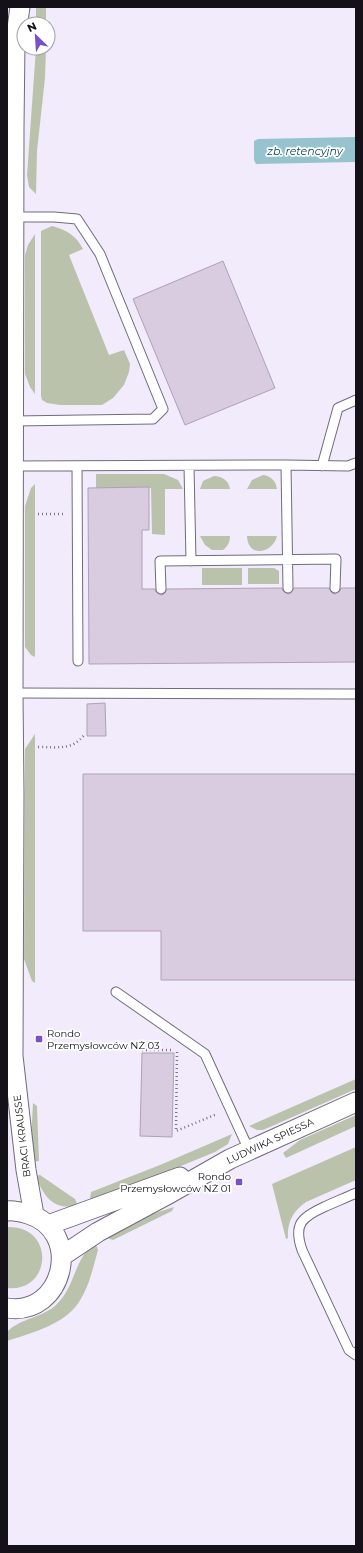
<svg xmlns="http://www.w3.org/2000/svg" width="363" height="1553" font-family="Montserrat,sans-serif">
<style>
.green{fill:#bac2ac}
.water{fill:#97c3ce}
.building{fill:#d9cce1;stroke:#ada1b5}
.lines{fill:none;stroke-linecap:round;stroke-linejoin:round}
.lane-casing{stroke:#726a7d;stroke-width:11}
.street-casing{stroke:#726a7d;stroke-width:21}
.path{stroke:#7a7580;stroke-width:2.5;stroke-dasharray:1 3;stroke-linecap:butt}
.lane{stroke:#fff;stroke-width:9}
.street{stroke:#fff;stroke-width:19}
.poi-dot{fill:#7850c9;stroke:#fff;stroke-width:1.5}
.labels{text-anchor:middle;dominant-baseline:central;stroke-width:3.5;stroke-linejoin:round;paint-order:stroke}
.poi-label{font-size:10px;fill:#141118;stroke:#fff;text-anchor:start}
.street-label{font-size:10px;fill:#141118;stroke:#fff}
.water-label{font-size:11px;font-style:italic;fill:#0a4a57;stroke:#fff}
</style>
<rect width="100%" height="100%" fill="#f2ebfc"/>
<!-- green -->
<path class="green" d="M 36,7 L 46,7 L 46,24 L 36,24 Z
M 36,48 L 46,48 L 45,78 L 37,151 L 36,194 L 29,187 L 27,175 Z
M 52,226 C 66,230 76,235 83,249 L 69,255 L 109,355 L 124,350 L 130,364 L 129,372 L 124,385 L 113,398 L 102,405 L 60,405 L 47,403 L 42,400 L 41,396 L 41,231 Z
M 35,234 L 35,394 L 30,387 L 25,374 L 25,255 L 28,245 Z
M 96,474 L 164,474 L 178,480 L 183,489 L 165,489 L 165,535 L 152,534 L 151,488 L 96,488 Z
M 263,475 C 271,476 276,481 277,489 L 247,489 L 252,480 Z
M 214,476 C 222,476 229,481 230,489 L 200,489 L 203,481 Z
M 35,484 L 35,657 L 31,655 L 25,647 L 25,506 L 31,488 Z
M 200,536 L 230,536 C 230,542 228,546 223,550 L 212,550 L 205,545 Z
M 247,536 L 277,536 C 273,553 248,559 247,536 Z
M 202,568 L 242,568 L 242,585 L 202,585 Z
M 248,568 L 274,568 L 279,571 L 279,584 L 248,584 Z
M 35,734 L 35,983 L 32,981 L 24,959 L 25,749 Z
M 356,1079 L 356,1089 L 263,1130 L 257,1130 L 249,1126 Z
M 33,1103 L 37,1106 L 39,1161 L 32,1162 L 31,1140 Z
M 356,1115 L 356,1126 L 286,1158 L 283,1153 L 300,1140 Z
M 232,1134 L 228,1144 L 215,1152 L 91,1203 L 90,1199 L 91,1192 L 160,1165 Z
M 356,1147 L 356,1180 L 306,1202 C 293,1211 287,1222 288,1238 L 286,1239 L 272,1184 Z
M 40,1175 L 75,1199 L 78,1206 C 52,1210 45,1197 35,1176 Z
M 174,1207 L 172,1211 L 113,1240 L 107,1238 L 106,1235 L 143,1217 Z
M 7,1227 C 56,1225 52,1293 7,1288 Z
M 95,1242 L 98,1250 C 93,1268 89,1287 79,1302 C 64,1325 31,1333 7,1341 L 7,1332 C 20,1318 43,1318 57,1304 C 76,1285 73,1261 95,1242 Z"/>
<!-- water -->
<path class="water" d="M 356,137 L 356,162 L 256,164 L 254,160 L 254,141 L 258,139 Z"/>
<!-- building -->
<path class="building" d="M 223,261 L 275,388 L 185,425 L 133,299 Z
M 149,487 L 149,530 L 142,530 L 142,589 L 155,589 L 156,592 L 161,595 L 164,594 L 167,589 L 282,588 L 283,591 L 288,594 L 291,593 L 294,588 L 329,588 L 332,593 L 335,594 L 340,591 L 341,588 L 356,588 L 356,662 L 89,664 L 88,488 Z
M 105,703 L 106,736 L 87,736 L 87,704 Z
M 83,774 L 356,774 L 356,980 L 161,980 L 161,931 L 83,931 Z
M 142,1053 L 174,1053 L 172,1137 L 140,1136 Z"/>
<g class="lines">
<!-- lane casing -->
<g class="lane-casing">
<path id="lane" d="M 14,217 L 54,217 L 77,219 L 100,254 L 163,409 L 153,419 L 14,421
M 286,465 L 348,466 L 356,463
M 13,466 L 286,465 L 288,588
M 77,466 L 78,661
M 189,466 L 191,561
M 322,466 L 338,408 L 356,400
M 161,589 L 160,561 L 336,559 L 335,588
M 13,693 L 356,694
M 116,992 L 205,1054 L 249,1150
M 356,1193 C 345,1198 335,1202 324,1207 C 302,1217 293,1224 302,1250 L 349,1350 L 356,1355"/>
</g>
<!-- street casing -->
<g class="street-casing">
<path id="street" d="M 20,7 L 15,42 L 14,128 L 13,693 L 14,794 L 13,1056 L 26,1170 L 34,1215
M 7,1211 C 14,1210 21,1212 28,1214 C 84,1231 64,1317 7,1308
M 48,1225 L 180,1177
M 62,1256 L 98,1232 L 165,1196 L 230,1159 L 356,1102"/>
</g>
<!-- path -->
<path class="path" d="M 38,514 L 63,514
M 38,747 C 58,747 72,751 85,734
M 142,1050 L 171,1050
M 177,1052 L 176,1131 L 217,1114"/>
<!-- lane -->
<use href="#lane" class="lane"/>
<!-- street -->
<use href="#street" class="street"/>
</g>
<!-- markers -->
<g class="poi-dot">
<rect x="35" y="1035" width="8" height="8" rx="2"/>
<rect x="235" y="1178" width="8" height="8" rx="2"/>
</g>
<g class="labels">
<!-- poi labels -->
<g class="poi-label">
<text x="47" y="1033">Rondo<tspan x="47" dy="12">Przemysłowców NŻ 03</tspan></text>
<text x="231" y="1176" text-anchor="end">Rondo<tspan x="231" dy="12">Przemysłowców NŻ 01</tspan></text>
</g>
<!-- street labels -->
<g class="street-label">
<text transform="translate(22 1136) rotate(-97)">BRACI KRAUSSE</text>
<text transform="translate(270 1141) rotate(-25)">LUDWIKA SPIESSA</text>
</g>
<!-- water labels -->
<g class="water-label">
<text x="305" y="151">zb. retencyjny</text>
</g>
</g>
<!-- border -->
<rect width="363" height="1553" fill="none" stroke="#141118" stroke-width="16"/>
<!-- north arrow -->
<g transform="translate(36 36) rotate(335)"><circle r="19" fill="#ffffff" stroke="#a1a0a3"/>
<path d="M0-3L7 15L0 10L-7 15Z" fill="#7850c9"/>
<text y="-6" font-size="11" font-weight="bold" text-anchor="middle" fill="#141118">N</text>
</g>
</svg>
